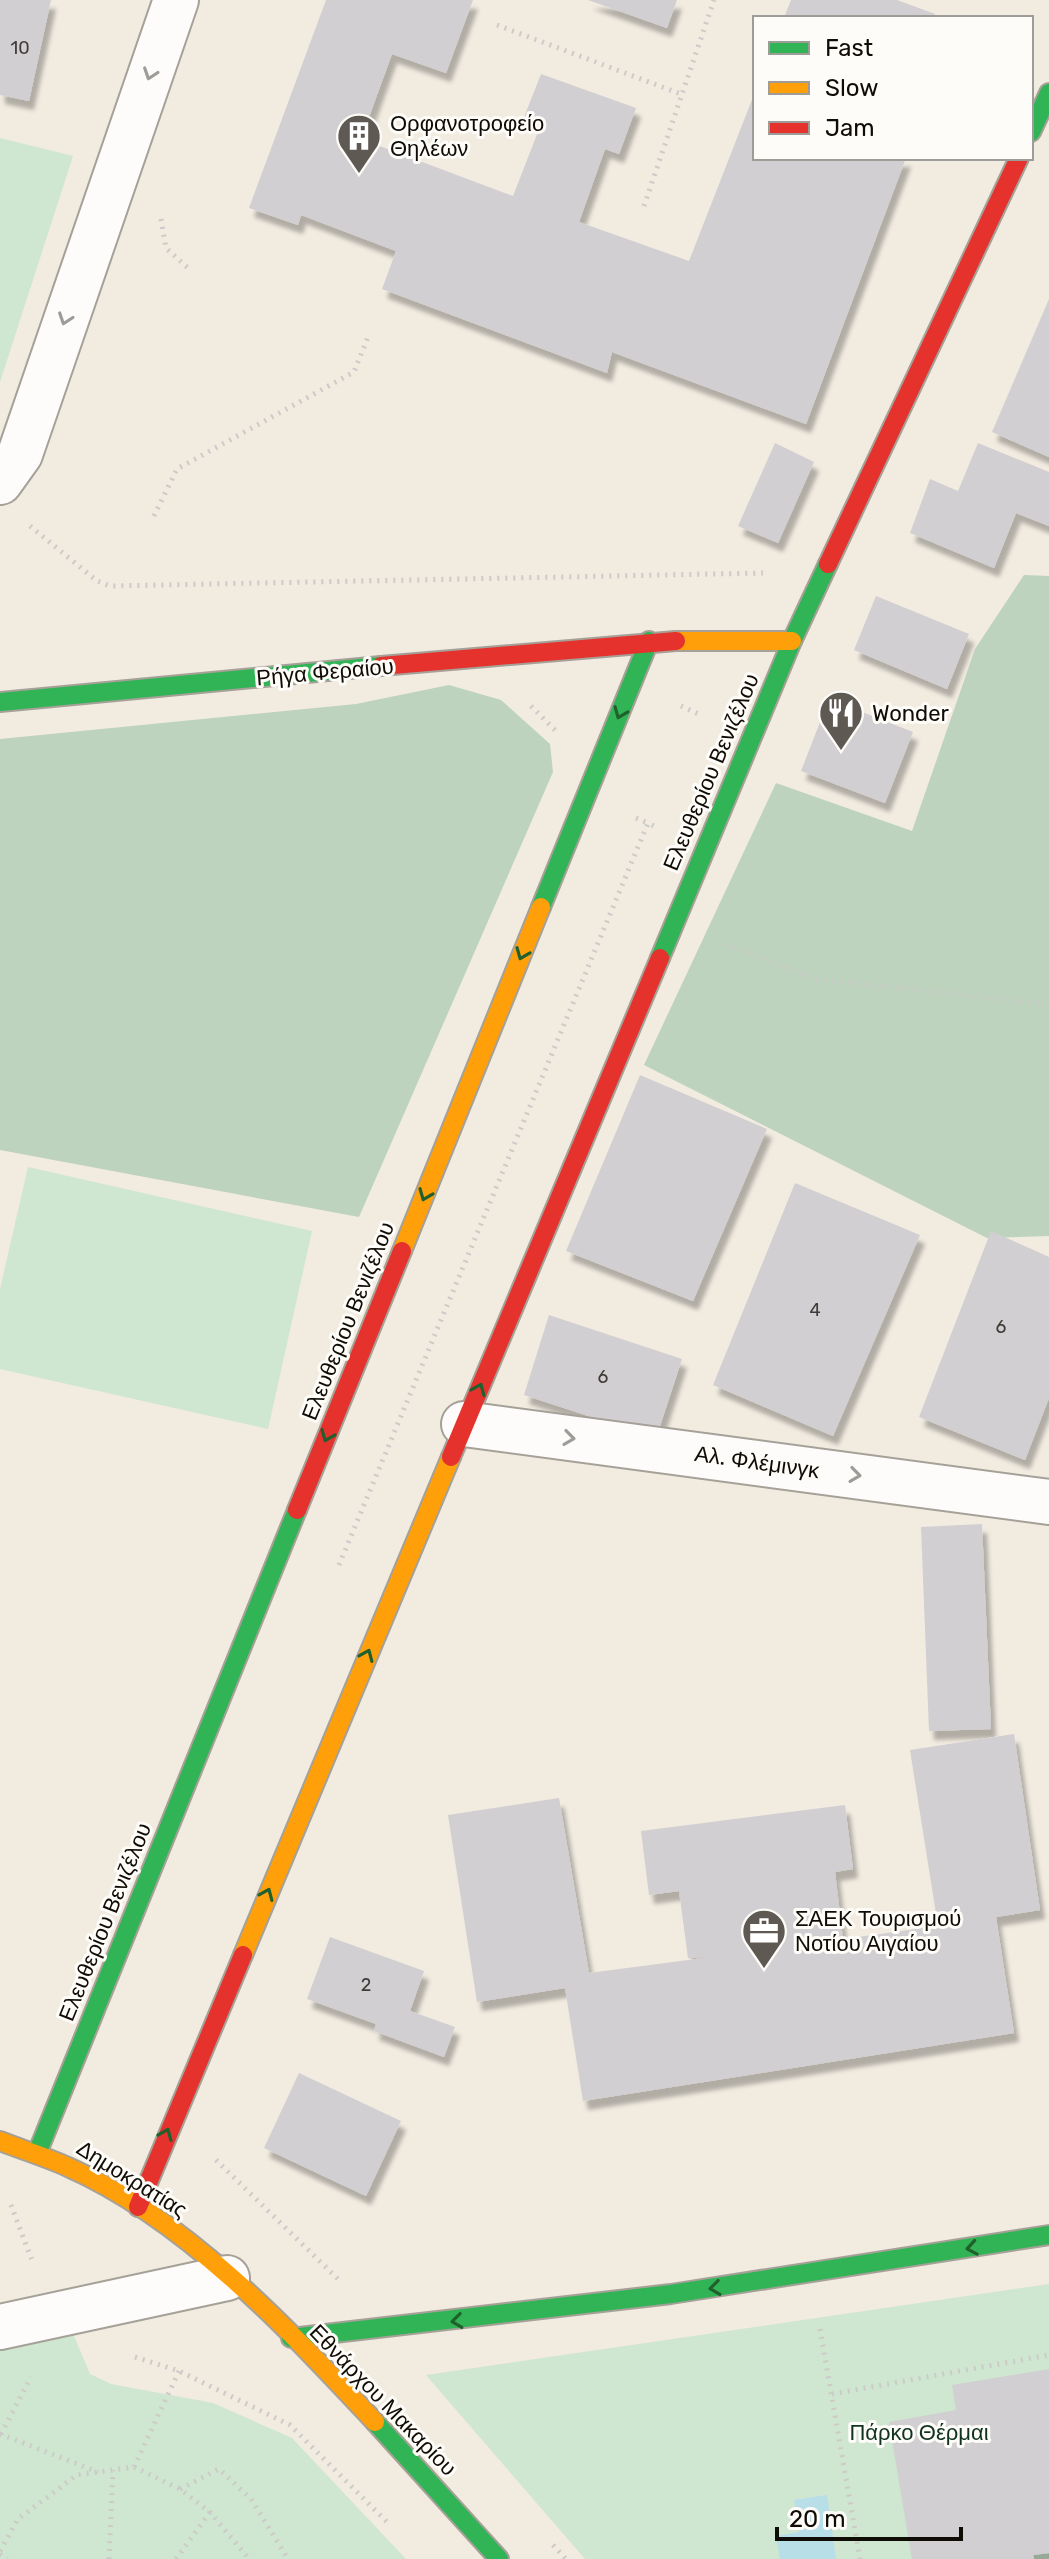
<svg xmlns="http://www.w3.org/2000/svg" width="1049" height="2559" font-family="Rubik,sans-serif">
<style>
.green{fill:#cfe6d0}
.forest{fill:#bdd3bd}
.water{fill:#b8dee8}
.building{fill:#d2cfd2;filter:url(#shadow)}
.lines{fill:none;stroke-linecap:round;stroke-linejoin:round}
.street-casing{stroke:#a6a198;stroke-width:48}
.fast-casing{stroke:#a6a198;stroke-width:22}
.slow-casing{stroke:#a6a198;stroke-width:22}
.jam-casing{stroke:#a6a198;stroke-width:22}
.path{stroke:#cccbc8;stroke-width:5;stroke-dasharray:2 6;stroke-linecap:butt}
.street{stroke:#fdfcfa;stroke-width:44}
.fast{stroke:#30b455;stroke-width:18}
.slow{stroke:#ff9f0a;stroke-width:18}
.jam{stroke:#e5322d;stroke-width:18}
.oneway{stroke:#9e9c98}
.oneway2{stroke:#20602d}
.labels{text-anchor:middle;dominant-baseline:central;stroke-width:6;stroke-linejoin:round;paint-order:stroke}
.number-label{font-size:18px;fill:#403c38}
.poi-label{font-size:22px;fill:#0f0b05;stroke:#fefcf8;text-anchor:start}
.street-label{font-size:22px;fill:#0f0b05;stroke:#fefcf8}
.park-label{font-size:22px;fill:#0f331e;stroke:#fefcf8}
</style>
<defs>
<filter id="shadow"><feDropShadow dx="5" dy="9" stdDeviation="2" flood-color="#0004"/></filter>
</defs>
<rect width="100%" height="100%" fill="#f1ebe0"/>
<!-- green -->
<path class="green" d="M 0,138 L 73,156 L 0,382 Z
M 28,1167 L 312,1231 L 268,1429 L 0,1369 L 0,1289 Z
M 1049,2284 L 1049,2559 L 585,2559 L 426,2375 Z
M 66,2317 L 90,2374 L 111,2384 L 213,2403 L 292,2438 L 406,2559 L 0,2559 L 0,2345 Z"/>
<!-- forest -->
<path class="forest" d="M 1024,575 L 1049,576 L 1049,1236 L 987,1238 L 644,1065 L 776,783 L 912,831 L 975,649 Z
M 449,685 L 501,700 L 550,744 L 553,772 L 359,1217 L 0,1150 L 0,739 L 356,704 Z"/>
<!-- water -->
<path class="water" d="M 827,2495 L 836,2559 L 780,2559 L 776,2536 L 799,2532 L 794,2500 Z"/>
<!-- building -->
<path class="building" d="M 0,0 L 51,0 L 29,101 L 0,95 Z
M 326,0 L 473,0 L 446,73 L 392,54 L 361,139 L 513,196 L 541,124 L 524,117 L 541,74 L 636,108 L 619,154 L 605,149 L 579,222 L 689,261 L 755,92 L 755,158 L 906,158 L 806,424 L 612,352 L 607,373 L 382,289 L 396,251 L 301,215 L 298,225 L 249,208 Z
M 588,0 L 677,0 L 667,28 Z
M 791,0 L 897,0 L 935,14 L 933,18 L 784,18 Z
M 1049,299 L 1049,457 L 992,432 Z
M 775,443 L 814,462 L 778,543 L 738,526 Z
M 978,443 L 1049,472 L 1049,526 L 1016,513 L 994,568 L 910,533 L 930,479 L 958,491 Z
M 876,596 L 969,634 L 947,689 L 854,650 Z
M 829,699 L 913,732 L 885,803 L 801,771 Z
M 640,1075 L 767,1129 L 693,1301 L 566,1251 Z
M 795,1183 L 920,1235 L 833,1436 L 713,1385 Z
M 991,1231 L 1049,1257 L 1049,1398 L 1025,1460 L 919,1417 Z
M 549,1315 L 682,1359 L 656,1438 L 524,1395 Z
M 982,1524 L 991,1729 L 929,1731 L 921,1527 Z
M 1014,1734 L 1040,1910 L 996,1917 L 1014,2033 L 583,2101 L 565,1988 L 477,2002 L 448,1815 L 559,1798 L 589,1973 L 711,1957 L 688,1958 L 679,1891 L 649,1895 L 641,1831 L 845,1805 L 853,1869 L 835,1872 L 843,1939 L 938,1926 L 910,1750 Z
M 330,1937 L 424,1971 L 410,2011 L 455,2027 L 444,2057 L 374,2031 L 376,2024 L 307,1999 Z
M 299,2073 L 401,2121 L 366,2196 L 264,2148 Z
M 1049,2369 L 1049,2553 L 1033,2555 L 1034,2559 L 912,2559 L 889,2422 L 956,2410 L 952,2385 Z"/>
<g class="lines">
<!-- street casing -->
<g class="street-casing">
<path id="street" d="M 0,482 L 20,454 L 176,0
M 464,1424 L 1049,1502
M 0,2327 L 227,2278"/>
</g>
<!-- fast casing -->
<g class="fast-casing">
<path id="fast" d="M 1031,132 L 1049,93
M 0,702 L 381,666
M 541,907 L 649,641
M 660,958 L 792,641 L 828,564
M 38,2151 L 297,1510
M 291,2338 L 671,2294 L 1049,2235
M 375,2422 L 499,2559"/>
</g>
<!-- slow casing -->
<g class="slow-casing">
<path id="slow" d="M 676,641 L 792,641
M 402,1251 L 541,907
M 243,1955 L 451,1457
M 0,2141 C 23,2150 46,2157 68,2167 C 186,2219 289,2330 375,2422"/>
</g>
<!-- jam casing -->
<g class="jam-casing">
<path id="jam" d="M 828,564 L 1019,158
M 381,666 L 676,641
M 451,1457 L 660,958
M 297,1510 L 402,1251
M 138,2207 L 243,1955"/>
</g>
<!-- path -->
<path class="path" d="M 497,25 L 681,94
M 644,206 L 714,0
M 161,219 L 166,248 L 189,269
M 154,516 L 177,469 L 354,372 L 368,337
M 30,526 L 97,581 L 110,586 L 763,573
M 531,706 L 555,730
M 681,706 L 701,715
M 636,818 L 648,823
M 726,944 L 814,979 L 1049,1004
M 339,1565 L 648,823 L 654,826
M 216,2160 L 338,2279
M 11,2205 L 33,2263
M 820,2329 L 860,2559
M 135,2357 L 179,2371 L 290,2425 L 389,2524
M 832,2394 L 1049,2355
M 0,2434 L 98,2472
M 1,2434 L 31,2377
M 134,2467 L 179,2371
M 180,2489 L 219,2469 L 251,2499 L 288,2559
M 553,2545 L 566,2559
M 0,2551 L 18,2519 L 77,2475 L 134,2467 L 180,2489 L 210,2512 L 249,2559
M 0,2554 L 7,2559
M 109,2559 L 113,2470
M 176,2559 L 210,2512"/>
<!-- street -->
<use href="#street" class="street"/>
<!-- fast -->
<use href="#fast" class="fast"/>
<!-- slow -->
<use href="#slow" class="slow"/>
<!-- jam -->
<use href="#jam" class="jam"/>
</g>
<!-- one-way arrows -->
<defs><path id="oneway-chevron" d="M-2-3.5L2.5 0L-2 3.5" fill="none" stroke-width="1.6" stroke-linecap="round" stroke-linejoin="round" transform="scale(2)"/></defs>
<g class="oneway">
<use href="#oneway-chevron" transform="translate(150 74) rotate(109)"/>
<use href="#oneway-chevron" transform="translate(65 319) rotate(109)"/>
<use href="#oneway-chevron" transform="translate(569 1438) rotate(8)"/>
<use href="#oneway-chevron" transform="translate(855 1475) rotate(8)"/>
</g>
<g class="oneway2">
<use href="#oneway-chevron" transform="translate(620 713) rotate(112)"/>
<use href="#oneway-chevron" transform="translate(522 954) rotate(112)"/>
<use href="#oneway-chevron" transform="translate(425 1195) rotate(112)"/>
<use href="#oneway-chevron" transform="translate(479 1389) rotate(-67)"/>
<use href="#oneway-chevron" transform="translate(327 1436) rotate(112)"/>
<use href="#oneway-chevron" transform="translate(367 1655) rotate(-67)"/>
<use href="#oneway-chevron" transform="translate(267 1894) rotate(-67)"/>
<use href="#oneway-chevron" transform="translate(166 2134) rotate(-68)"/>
<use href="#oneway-chevron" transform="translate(972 2248) rotate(170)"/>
<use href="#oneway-chevron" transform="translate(715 2288) rotate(173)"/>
<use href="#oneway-chevron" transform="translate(457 2321) rotate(173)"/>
</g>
<!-- icons -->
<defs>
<g id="building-pin" transform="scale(2.3)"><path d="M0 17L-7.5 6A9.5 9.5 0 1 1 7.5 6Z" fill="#5e5952" stroke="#fefcf8"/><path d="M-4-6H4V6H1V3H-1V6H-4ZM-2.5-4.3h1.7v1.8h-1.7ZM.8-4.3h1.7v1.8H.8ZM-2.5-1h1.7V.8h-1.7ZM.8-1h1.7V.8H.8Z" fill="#fff"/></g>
<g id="restaurant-pin" transform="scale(2.3)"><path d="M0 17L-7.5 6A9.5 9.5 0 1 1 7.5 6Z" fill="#5e5952" stroke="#fefcf8"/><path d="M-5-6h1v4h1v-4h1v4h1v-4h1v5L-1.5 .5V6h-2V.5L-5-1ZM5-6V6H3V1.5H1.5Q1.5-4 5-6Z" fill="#fff"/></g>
<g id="office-pin" transform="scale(2.3)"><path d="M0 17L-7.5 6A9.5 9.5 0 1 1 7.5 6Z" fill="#5e5952" stroke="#fefcf8"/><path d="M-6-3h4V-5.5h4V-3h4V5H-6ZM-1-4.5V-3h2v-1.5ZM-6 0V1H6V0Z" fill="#fff"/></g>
</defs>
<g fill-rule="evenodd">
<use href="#building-pin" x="359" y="136"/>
<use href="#restaurant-pin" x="841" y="713"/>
<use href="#office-pin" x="764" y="1931"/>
</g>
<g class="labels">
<!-- number labels -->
<g class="number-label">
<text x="20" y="48">10</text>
<text x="815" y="1310">4</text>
<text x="1001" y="1327">6</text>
<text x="603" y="1377">6</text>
<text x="366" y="1985">2</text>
</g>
<!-- poi labels -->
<g class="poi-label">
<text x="390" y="123">Ορφανοτροφείο<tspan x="390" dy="25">Θηλέων</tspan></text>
<text x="872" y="713">Wonder</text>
<text x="795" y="1918">ΣΑΕΚ Τουρισμού<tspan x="795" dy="25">Νοτίου Αιγαίου</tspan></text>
</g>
<!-- street labels -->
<g class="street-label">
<text transform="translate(325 672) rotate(-5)">Ρήγα Φεραίου</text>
<text transform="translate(711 772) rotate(-67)">Ελευθερίου Βενιζέλου</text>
<text transform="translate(348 1321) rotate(-68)">Ελευθερίου Βενιζέλου</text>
<text transform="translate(757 1462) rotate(8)">Αλ. Φλέμινγκ</text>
<text transform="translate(105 1922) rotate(-68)">Ελευθερίου Βενιζέλου</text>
<text transform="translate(132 2179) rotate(32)">Δημοκρατίας</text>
<text transform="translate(383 2400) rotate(46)">Εθνάρχου Μακαρίου</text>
</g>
<!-- park labels -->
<g class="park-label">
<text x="919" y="2432">Πάρκο Θέρμαι</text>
</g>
</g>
<!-- legend -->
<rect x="753" y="16" width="280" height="144" fill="#fefcf8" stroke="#9e9c97" stroke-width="2"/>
<rect x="769" y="42" width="40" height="12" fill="#30b455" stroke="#9e9c97" stroke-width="2"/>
<text x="825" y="56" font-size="24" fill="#0f0b05">Fast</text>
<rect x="769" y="82" width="40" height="12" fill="#ff9f0a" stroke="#9e9c97" stroke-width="2"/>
<text x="825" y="96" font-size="24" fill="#0f0b05">Slow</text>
<rect x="769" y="122" width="40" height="12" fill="#e5322d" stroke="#9e9c97" stroke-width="2"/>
<text x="825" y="136" font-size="24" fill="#0f0b05">Jam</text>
<!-- scale -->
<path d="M777 2527v12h184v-12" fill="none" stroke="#0f0b05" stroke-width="4"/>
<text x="789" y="2527" font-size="24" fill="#0f0b05" stroke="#fefcf8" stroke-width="6" paint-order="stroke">20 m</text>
</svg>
